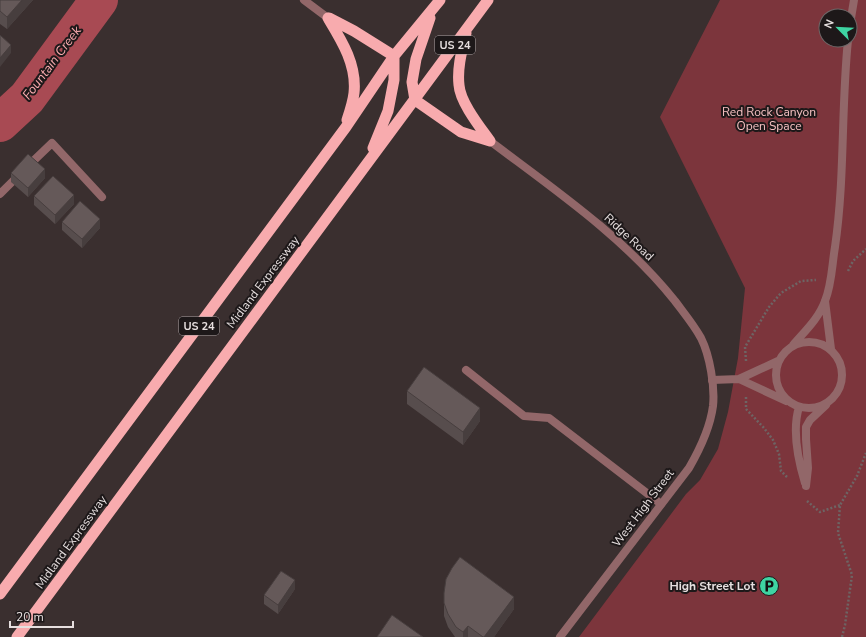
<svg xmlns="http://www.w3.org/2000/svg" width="866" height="637" font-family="'Nunito Sans',sans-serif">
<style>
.green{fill:#7c353c;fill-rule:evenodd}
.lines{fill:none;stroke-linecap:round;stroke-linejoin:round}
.river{stroke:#a84a53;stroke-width:38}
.path{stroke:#6e6464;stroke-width:2.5;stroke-dasharray:2 2;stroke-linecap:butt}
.service{stroke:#926769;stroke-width:8}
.minor{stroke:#926769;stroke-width:8}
.trunk{stroke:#f8abae;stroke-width:11}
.wall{fill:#574d4d}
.shaded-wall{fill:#473e3e}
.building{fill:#655959;stroke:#473e3e}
.labels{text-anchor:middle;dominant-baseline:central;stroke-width:4;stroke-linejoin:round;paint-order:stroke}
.shield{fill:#1d1819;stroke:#aaa3a4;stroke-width:1}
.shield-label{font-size:11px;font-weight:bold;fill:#e6dfdf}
.park-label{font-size:12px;fill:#f6c1c2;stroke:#1d1819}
.street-label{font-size:12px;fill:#e6dfdf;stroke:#1d1819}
.poi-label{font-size:12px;font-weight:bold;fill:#e6dfdf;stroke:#1d1819;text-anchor:end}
.water-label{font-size:13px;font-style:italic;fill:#faabaf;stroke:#1d1819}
</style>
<rect width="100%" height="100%" fill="#3a2f2f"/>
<!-- green -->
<path class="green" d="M 720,0 L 866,0 L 866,637 L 579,637 L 686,494 L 700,480 L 718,449 L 728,412 L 738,358 L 745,288 L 660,117 ZM 826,16 L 850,16 L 850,40 L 826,40 Z"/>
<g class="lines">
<!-- river -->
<path class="river" d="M 0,123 L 27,98 L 99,0"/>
<!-- path -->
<path class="path" d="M 848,271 L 853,261 L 866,249
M 746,361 L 745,347 L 769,307 L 781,293 L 801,281 L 816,280
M 746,397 L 746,409 L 764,428 L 773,440 L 779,454 L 781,471 L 788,478
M 807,501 L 820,512 L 840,505
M 842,637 L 845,625 L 852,575 L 838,533 L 840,505 L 857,476 L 866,453"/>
<!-- service -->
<path class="service" d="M 850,24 L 854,0
M 28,166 L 52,143 L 102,197
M 0,194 L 19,175
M 825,301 L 831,349
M776 375a33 33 0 1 1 66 0a33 33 0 1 1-66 0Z
M 793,345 C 805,331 819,318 825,301 C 832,284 832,264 835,247 C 845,178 841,109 848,40
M 466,370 L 524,416 L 549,418 L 661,504
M 739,379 L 778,361
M 712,380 L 739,379 L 786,401
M 799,407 C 792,430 798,460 805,483
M 806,486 L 808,468 L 806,439 L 806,427 L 810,420 L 826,405"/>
<!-- minor -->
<path class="minor" d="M 304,0 L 328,18
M 490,141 C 555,190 624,237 675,301 C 684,313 694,325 701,338 C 710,356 715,387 713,406 C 710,429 700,449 689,468 L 560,637"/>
<!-- trunk -->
<path class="trunk" d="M 328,18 C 342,41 357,65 354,93 C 353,102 350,111 347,120
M 329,18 L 354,31 L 394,56
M 430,18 L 416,59 L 412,82 L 415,100 L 461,132 L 490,141
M 466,33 C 462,50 457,68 459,85 C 460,102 480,127 490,141
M 373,148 L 388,111 L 394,80 L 394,57
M 0,594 L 346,127 L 394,56 L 440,0
M 17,637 L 488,0"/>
</g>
<!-- wall -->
<path class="wall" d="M 0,0 L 33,0 L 7,29 L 0,24 Z
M 11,173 L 45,178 L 28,197 L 11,182 Z
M 34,196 L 74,204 L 55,224 L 34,205 Z
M 62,222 L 100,228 L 82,248 L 62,230 Z
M 407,391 L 480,421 L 463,445 L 407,404 Z
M 295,589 L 278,614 L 264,604 L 264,595 Z
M 444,593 L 514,609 L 494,637 L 455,637 L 448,627 L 444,616 Z"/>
<!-- shaded-wall -->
<path class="shaded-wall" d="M 22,0 L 33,0 L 7,29 L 7,17 Z
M 11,45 L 11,53 L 0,67 L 0,58 Z
M 45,169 L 45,178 L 28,197 L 28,188 Z
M 74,195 L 74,204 L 55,224 L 55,215 Z
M 100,219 L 100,228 L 82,248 L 82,239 Z
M 480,408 L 480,421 L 463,445 L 463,432 Z
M 295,580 L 295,589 L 278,614 L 278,605 Z
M 514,597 L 514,609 L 494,637 L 484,637 Z
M 468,626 L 468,637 L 463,637 L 463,632 Z"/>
<!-- building -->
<path class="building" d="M 0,0 L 22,0 L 7,17 L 0,11 Z
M 0,35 L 11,45 L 0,58 Z
M 28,154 L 45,169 L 28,188 L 11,173 Z
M 53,176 L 74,195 L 55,215 L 34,196 Z
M 80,201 L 100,219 L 82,239 L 62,222 Z
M 424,367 L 480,408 L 463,432 L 407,391 Z
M 460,557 L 514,597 L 484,637 L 483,637 L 468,626 L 463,632 L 456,627 L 448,614 L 444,603 L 444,593 L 446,579 L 452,568 Z
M 281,571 L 295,580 L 278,605 L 264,595 Z
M 392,615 L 423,637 L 377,637 Z"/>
<!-- icons -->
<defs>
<g id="parking-disc" transform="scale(1)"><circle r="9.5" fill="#3ed4a2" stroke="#1d1819"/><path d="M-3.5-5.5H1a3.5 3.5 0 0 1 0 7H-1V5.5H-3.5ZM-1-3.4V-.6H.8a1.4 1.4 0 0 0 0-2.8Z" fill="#111"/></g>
</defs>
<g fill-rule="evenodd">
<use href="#parking-disc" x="769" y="586"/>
</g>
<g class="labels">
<!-- shield labels -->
<g class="shield">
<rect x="435" y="36" width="40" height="18" rx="3"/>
<rect x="179" y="317" width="40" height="18" rx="3"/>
</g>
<g class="shield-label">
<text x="455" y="45">US 24</text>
<text x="199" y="326">US 24</text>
</g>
<!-- park labels -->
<g class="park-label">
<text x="769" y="112">Red Rock Canyon<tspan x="769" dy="14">Open Space</tspan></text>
</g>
<!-- street labels -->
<g class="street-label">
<text transform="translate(629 237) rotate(43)">Ridge Road</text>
<text transform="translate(263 282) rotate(-53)">Midland Expressway</text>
<text transform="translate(643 508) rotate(-53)">West High Street</text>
<text transform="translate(71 542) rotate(-54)">Midland Expressway</text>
</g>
<!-- poi labels -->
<g class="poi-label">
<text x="755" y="586">High Street Lot</text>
</g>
<!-- water labels -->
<g class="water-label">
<text transform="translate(52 63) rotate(-53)">Fountain Creek</text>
</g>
</g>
<!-- north arrow -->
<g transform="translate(838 28) rotate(294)"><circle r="19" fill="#1d1819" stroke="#6d6868"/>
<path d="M0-3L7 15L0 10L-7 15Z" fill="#3ed4a2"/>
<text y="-6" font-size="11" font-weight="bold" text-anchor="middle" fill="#e6dfdf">N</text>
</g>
<!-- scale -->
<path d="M10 621v6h63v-6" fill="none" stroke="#e6dfdf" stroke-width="2"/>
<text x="16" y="621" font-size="12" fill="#e6dfdf" stroke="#1d1819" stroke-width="3" paint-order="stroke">20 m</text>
</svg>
